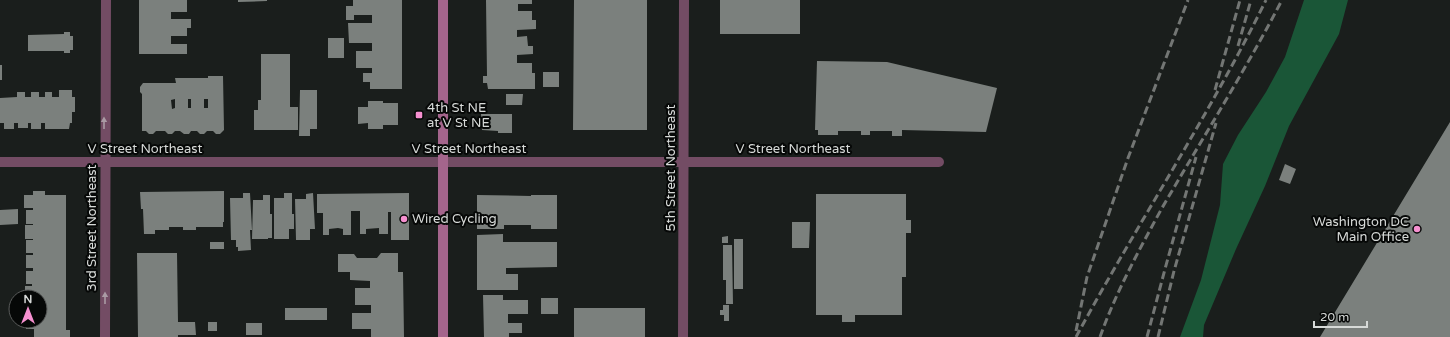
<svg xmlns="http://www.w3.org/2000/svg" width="1450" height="337" font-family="'Varela Round',sans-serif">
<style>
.forest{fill:#1a5637}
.building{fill:#7b807d;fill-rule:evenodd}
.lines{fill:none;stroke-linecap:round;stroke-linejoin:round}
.street{stroke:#734c64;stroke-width:10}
.secondary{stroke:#a4658c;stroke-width:10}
.rail{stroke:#737674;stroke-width:3;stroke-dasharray:8 4;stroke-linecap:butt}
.oneway{fill:#aa9aa4}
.poi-dot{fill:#f690d0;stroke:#060807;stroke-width:1.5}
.labels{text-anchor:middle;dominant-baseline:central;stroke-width:4;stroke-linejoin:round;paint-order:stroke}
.poi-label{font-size:13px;fill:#d7dad8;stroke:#060807;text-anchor:start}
.street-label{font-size:13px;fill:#d7dad8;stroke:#060807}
</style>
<rect width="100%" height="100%" fill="#1a1e1c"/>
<!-- forest -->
<path class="forest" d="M 1304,0 L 1348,0 L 1339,34 L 1289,126 L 1265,186 L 1236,249 L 1204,325 L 1203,337 L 1180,337 L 1201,280 L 1220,205 L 1223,164 L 1238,135 L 1266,92 L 1285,57 Z"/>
<!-- building -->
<path class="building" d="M 139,0 L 187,0 L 187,12 L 171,12 L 171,19 L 191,19 L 191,28 L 187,28 L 187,36 L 171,36 L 171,44 L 187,44 L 187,54 L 139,54 Z
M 238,0 L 267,0 L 267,1 L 238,2 Z
M 353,0 L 402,0 L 402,89 L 370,89 L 370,82 L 363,82 L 363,73 L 372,73 L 372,68 L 356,68 L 356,51 L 372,51 L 372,43 L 349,43 L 348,23 L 372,23 L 372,15 L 354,15 L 354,20 L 346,20 L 346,6 L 353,6 Z
M 486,0 L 532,0 L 532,4 L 518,4 L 518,11 L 532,11 L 532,20 L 536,20 L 536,29 L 517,30 L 517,37 L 527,36 L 528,46 L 533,46 L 533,54 L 517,55 L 517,63 L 532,63 L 532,73 L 535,73 L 535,89 L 488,89 L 487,83 L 483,83 L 483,76 L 487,76 Z
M 574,0 L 647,0 L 647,130 L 573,130 Z
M 720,0 L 800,0 L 800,34 L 720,34 Z
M 64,32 L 70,32 L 70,36 L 73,36 L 73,50 L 70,50 L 70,53 L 64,53 L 64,51 L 28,51 L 28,35 L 64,34 Z
M 328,38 L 344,38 L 344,58 L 328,58 Z
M 261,54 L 290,54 L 290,107 L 298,107 L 298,130 L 254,130 L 254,110 L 258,110 L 258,100 L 261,100 Z
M 817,61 L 887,62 L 997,88 L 986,132 L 902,130 L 902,136 L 892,136 L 892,131 L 870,131 L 870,135 L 861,135 L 861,131 L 838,131 L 838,135 L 818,135 L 818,130 L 815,130 Z
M 0,65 L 2,65 L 2,80 L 0,80 Z
M 543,72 L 559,72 L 559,87 L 543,87 Z
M 208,76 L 223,76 L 224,130 L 220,134 L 216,134 L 213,131 L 207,131 L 204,134 L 200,134 L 197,131 L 191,131 L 189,134 L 184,134 L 180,131 L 175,131 L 172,134 L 168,134 L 165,131 L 156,131 L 153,134 L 149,134 L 146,131 L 142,131 L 142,94 L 140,92 L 140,87 L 143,83 L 176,83 L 175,78 L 208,78 ZM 175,99 L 175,108 L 172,109 L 171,100 ZM 188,99 L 191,99 L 191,108 L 188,108 ZM 204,99 L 208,99 L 208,108 L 204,108 Z
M 59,90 L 72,90 L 72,97 L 75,97 L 75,112 L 72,112 L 72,123 L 70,123 L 69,129 L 45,129 L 45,123 L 41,123 L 41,129 L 31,129 L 31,123 L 28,123 L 28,128 L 18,128 L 18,123 L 14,123 L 14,129 L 4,129 L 4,123 L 0,123 L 0,98 L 17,97 L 17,92 L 25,92 L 25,97 L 31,97 L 31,92 L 39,92 L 39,97 L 45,97 L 45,92 L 52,92 L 52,97 L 59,97 Z
M 300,90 L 317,90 L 317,129 L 310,129 L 310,136 L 299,136 Z
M 506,94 L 523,94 L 522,105 L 506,105 Z
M 368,101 L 383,101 L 383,103 L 398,103 L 398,125 L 383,125 L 383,129 L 368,129 L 368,123 L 358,124 L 358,107 L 368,107 Z
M 481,114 L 512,114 L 512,133 L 498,133 L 498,131 L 482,130 Z
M 1450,122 L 1450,337 L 1320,337 Z
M 1285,164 L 1296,169 L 1290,184 L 1279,180 Z
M 33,191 L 45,191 L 45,195 L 66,195 L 66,330 L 70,330 L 70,337 L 34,337 L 34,329 L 26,329 L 26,321 L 40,321 L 40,297 L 25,297 L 25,286 L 32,286 L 32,284 L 26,284 L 26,271 L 33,271 L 33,268 L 26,268 L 26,255 L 33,255 L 33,253 L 26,253 L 26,240 L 33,240 L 33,239 L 25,239 L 25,225 L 33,225 L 33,224 L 26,224 L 26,210 L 33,210 L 33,208 L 24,208 L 24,195 L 33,195 Z
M 224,191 L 224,222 L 223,222 L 223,227 L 196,227 L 196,230 L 183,230 L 183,227 L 169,227 L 169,230 L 155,230 L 155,234 L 144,234 L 143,209 L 141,209 L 140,192 Z
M 243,193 L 250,193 L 252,230 L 250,230 L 251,250 L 238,251 L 238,247 L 236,247 L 236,240 L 231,240 L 230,198 L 243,198 Z
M 284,193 L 292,193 L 292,214 L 294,214 L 294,229 L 289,229 L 289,239 L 274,239 L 274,198 L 284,198 Z
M 313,193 L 315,229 L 310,229 L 310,240 L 296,240 L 295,199 L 306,199 L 306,194 Z
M 409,193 L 409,240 L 391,240 L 391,212 L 388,212 L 388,234 L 379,234 L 379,228 L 366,229 L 366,234 L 360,234 L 360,211 L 351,211 L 351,235 L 343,235 L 343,229 L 338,228 L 329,229 L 329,235 L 323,235 L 323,213 L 317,213 L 317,194 Z
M 816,194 L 906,194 L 906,220 L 911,220 L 911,233 L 906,233 L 906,277 L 902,277 L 902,315 L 855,315 L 855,322 L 842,322 L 842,315 L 816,315 Z
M 263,195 L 270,195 L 270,214 L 272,214 L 272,238 L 268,238 L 268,239 L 252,239 L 253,200 L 263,200 Z
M 477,195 L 531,196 L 531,195 L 557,195 L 557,229 L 531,229 L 531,225 L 504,225 L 504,229 L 477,229 Z
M 18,209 L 18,224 L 0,225 L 0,210 Z
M 792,222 L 810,222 L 809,248 L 792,248 Z
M 503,234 L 503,242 L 557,242 L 557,267 L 506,268 L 506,274 L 518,274 L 518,290 L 477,290 L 477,235 Z
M 728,236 L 728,243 L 722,243 L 722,237 Z
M 734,239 L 743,239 L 743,289 L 734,289 Z
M 210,242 L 224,242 L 224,249 L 210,249 Z
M 723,245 L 732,245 L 733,304 L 726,304 L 726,280 L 723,280 Z
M 137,253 L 177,253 L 178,322 L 195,322 L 196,335 L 178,335 L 178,337 L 138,337 Z
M 381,253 L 398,253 L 398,272 L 403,272 L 404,337 L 371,337 L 371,329 L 352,329 L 352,313 L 371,313 L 371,305 L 355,305 L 355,288 L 370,288 L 370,281 L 350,280 L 350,272 L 338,272 L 338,254 L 354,254 L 357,258 L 377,258 Z
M 483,295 L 503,295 L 503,300 L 528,300 L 528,314 L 508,314 L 508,323 L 522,323 L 522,333 L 509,333 L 509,337 L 484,337 Z
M 541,298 L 558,298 L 558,314 L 541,314 Z
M 723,305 L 729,305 L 729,321 L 724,321 L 724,315 L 720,315 L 720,310 L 723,310 Z
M 285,308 L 327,308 L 327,320 L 285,320 Z
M 574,308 L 645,308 L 645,337 L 574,337 Z
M 208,322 L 217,322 L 217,331 L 208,331 Z
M 246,323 L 262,323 L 262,335 L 246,335 Z"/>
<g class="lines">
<!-- street -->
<path class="street" d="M 0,162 L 939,162
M 105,337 L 106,0
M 683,337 L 684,0"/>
<!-- secondary -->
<path class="secondary" d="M 443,337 L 443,0"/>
<!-- rail -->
<path class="rail" d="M 1238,46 L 1251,0
M 1215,90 L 1240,0
M 1076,331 L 1087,277 L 1128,158 L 1188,0
M 1076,337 C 1137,224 1209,116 1266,0
M 1100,337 C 1116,292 1139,250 1162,208 C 1202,139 1245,71 1282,0
M 1147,337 L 1165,269 L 1196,157
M 1158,337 L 1174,271 L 1216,123"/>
</g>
<!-- one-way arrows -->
<defs><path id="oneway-solid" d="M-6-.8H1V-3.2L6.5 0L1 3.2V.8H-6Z"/></defs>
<g class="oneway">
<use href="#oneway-solid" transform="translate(104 123) rotate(-90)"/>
<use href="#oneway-solid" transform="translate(105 298) rotate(-90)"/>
</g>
<!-- markers -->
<g class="poi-dot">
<rect x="415" y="111" width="8" height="8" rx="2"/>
<circle cx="404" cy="219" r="4"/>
<circle cx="1417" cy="229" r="4"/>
</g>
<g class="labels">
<!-- poi labels -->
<g class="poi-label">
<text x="427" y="108">4th St NE<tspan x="427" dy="15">at V St NE</tspan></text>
<text x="412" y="219">Wired Cycling</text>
<text x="1409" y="222" text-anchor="end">Washington DC<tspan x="1409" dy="15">Main Office</tspan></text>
</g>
<!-- street labels -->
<g class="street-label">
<text x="145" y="149">V Street Northeast</text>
<text x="469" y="149">V Street Northeast</text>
<text x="793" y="149">V Street Northeast</text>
<text transform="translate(671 168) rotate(-90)">5th Street Northeast</text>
<text transform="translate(92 228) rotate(-90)">3rd Street Northeast</text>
</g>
</g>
<!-- north arrow -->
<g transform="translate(28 309)"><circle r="19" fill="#060807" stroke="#5a5c5b"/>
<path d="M0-3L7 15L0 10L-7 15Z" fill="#f690d0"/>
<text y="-6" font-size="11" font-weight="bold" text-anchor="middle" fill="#d7dad8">N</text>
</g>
<!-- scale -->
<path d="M1314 321v6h53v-6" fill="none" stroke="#d7dad8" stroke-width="2"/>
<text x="1320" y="321" font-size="12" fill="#d7dad8" stroke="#060807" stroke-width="3" paint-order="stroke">20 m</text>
</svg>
